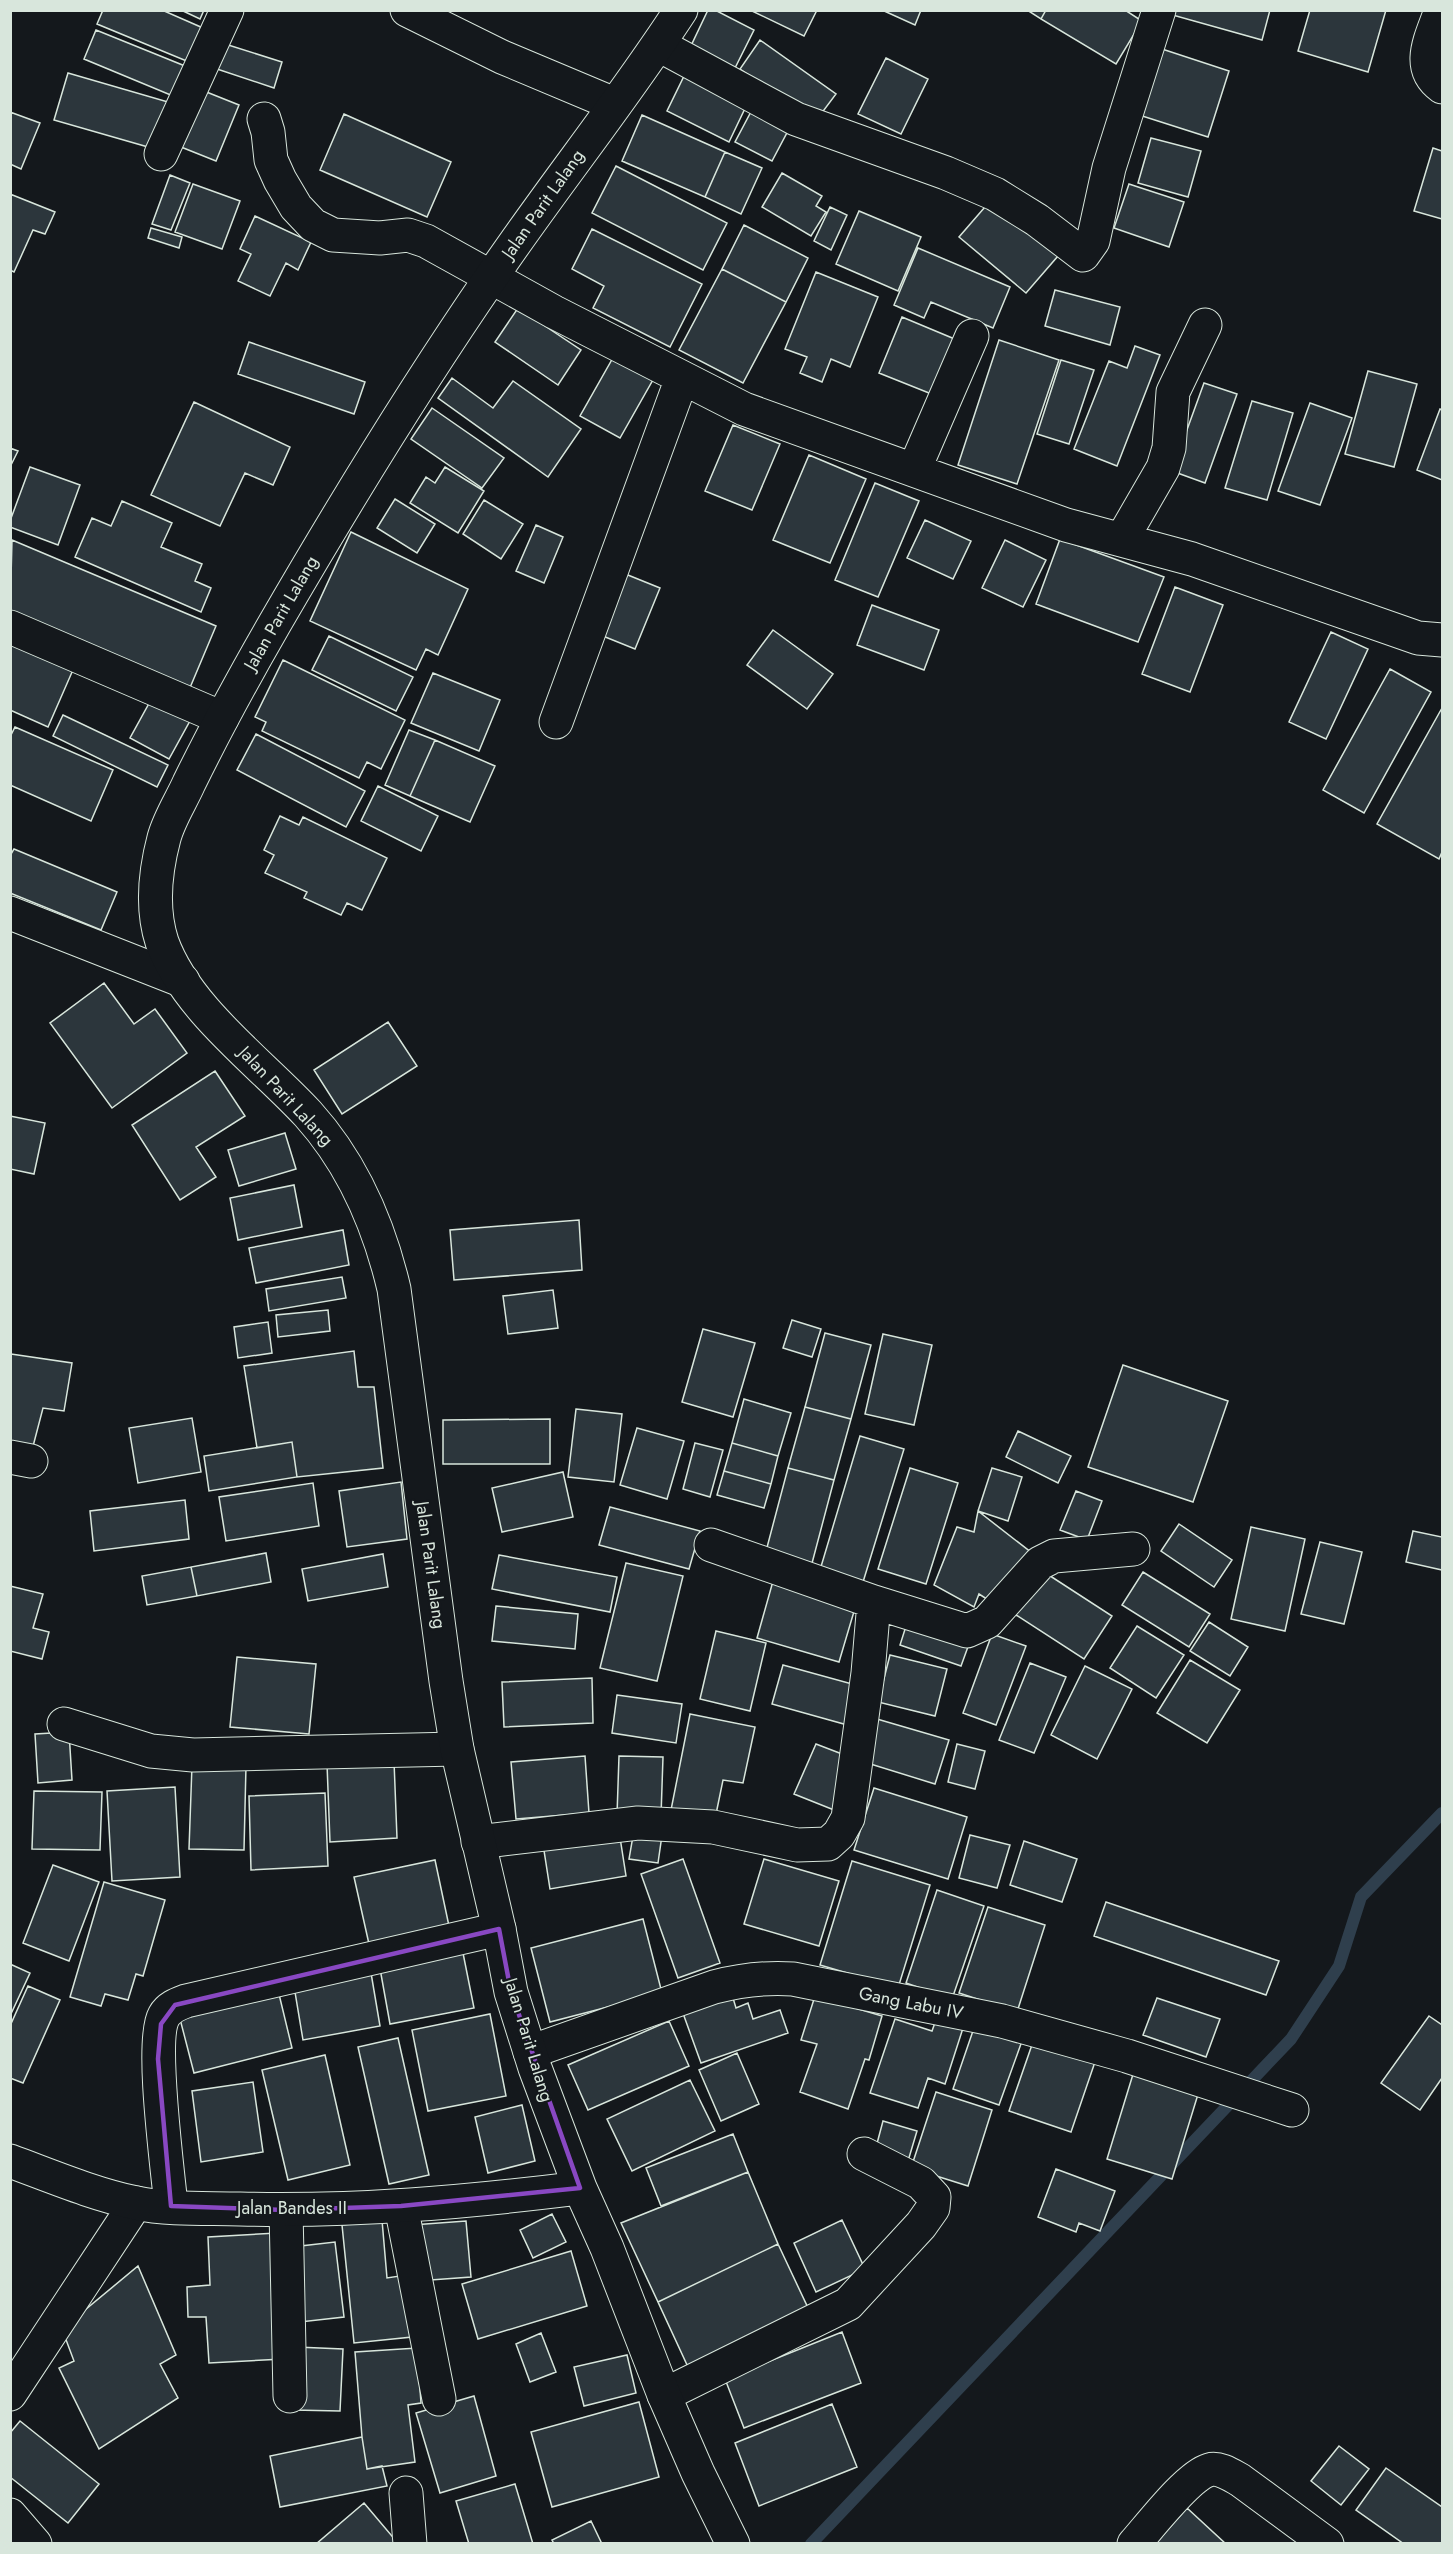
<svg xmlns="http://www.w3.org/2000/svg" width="1453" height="2554" font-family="Jost,sans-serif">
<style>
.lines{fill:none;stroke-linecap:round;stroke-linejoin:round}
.stream{stroke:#2f3f4d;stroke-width:12}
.building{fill:#2c363c;stroke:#d8e6dc;stroke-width:1.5}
.minor-casing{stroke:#d8e6dc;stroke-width:35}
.tertiary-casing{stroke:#d8e6dc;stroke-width:35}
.minor{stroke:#14181c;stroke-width:33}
.tertiary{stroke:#14181c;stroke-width:33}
.marked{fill:none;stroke:#8948c3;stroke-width:4.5;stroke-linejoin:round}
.labels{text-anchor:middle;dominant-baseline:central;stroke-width:4.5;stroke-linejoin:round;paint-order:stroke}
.street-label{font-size:18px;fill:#d8e6dc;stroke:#14181c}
</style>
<rect width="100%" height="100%" fill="#14181c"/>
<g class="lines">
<!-- stream -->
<path class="stream" d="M 811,2544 L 1291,2039 L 1339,1966 L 1361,1897 L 1442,1813"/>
</g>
<!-- building -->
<path class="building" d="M 103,10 L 162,10 L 203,28 L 189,62 L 97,24 Z
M 181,10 L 204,10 L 200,19 Z
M 708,10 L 715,10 L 754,30 L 733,72 L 689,50 Z
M 750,10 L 817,10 L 804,36 Z
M 882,10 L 921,10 L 915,25 Z
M 1027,10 L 1046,10 L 1041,19 Z
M 1046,10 L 1125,10 L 1142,21 L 1116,64 L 1041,19 Z
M 1170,10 L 1270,10 L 1262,40 L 1169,14 Z
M 1310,10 L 1386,10 L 1368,72 L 1298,51 Z
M 96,30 L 185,66 L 173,96 L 84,59 Z
M 760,40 L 836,94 L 815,122 L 740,69 Z
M 222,43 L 282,62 L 274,88 L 214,68 Z
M 1159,48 L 1229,71 L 1208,137 L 1136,114 Z
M 886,58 L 928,79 L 901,134 L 858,114 Z
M 687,70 L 749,100 L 729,142 L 667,111 Z
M 68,73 L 168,102 L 155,149 L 54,120 Z
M 199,89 L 239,105 L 216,161 L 176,145 Z
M 753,108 L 790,127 L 772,161 L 735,142 Z
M 10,112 L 40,123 L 21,169 L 10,164 Z
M 344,114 L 451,162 L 427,217 L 320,170 Z
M 642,115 L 725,152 L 705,197 L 622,161 Z
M 1151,138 L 1201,151 L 1188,197 L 1138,183 Z
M 1433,148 L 1442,151 L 1442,219 L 1414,211 Z
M 725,152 L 762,168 L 741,214 L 705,197 Z
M 616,166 L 727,223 L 703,270 L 592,213 Z
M 782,173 L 822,196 L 816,206 L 826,212 L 811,236 L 762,207 Z
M 170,175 L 190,183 L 171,230 L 152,224 Z
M 193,184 L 240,201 L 222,249 L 175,232 Z
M 1129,184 L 1184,202 L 1169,247 L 1114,228 Z
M 10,194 L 55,212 L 45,234 L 33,230 L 14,272 L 10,270 Z
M 991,200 L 1058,256 L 1026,293 L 959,237 Z
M 830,207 L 847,215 L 831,250 L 814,241 Z
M 859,211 L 921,237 L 898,291 L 836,264 Z
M 255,216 L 311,242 L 298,270 L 286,263 L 270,296 L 238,281 L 251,254 L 240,249 Z
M 744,225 L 808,258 L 786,302 L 722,269 Z
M 151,228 L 182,237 L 179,248 L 148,238 Z
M 592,229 L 702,284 L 670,347 L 593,308 L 604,286 L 572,269 Z
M 918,248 L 1010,287 L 993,328 L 931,302 L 924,318 L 894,305 Z
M 722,269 L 786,302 L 743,383 L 679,350 Z
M 816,272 L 878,297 L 850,367 L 831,359 L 822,382 L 800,373 L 807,357 L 785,349 Z
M 1055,290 L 1120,307 L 1110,345 L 1045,326 Z
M 518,308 L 581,350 L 558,385 L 495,342 Z
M 902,317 L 957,340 L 934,395 L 879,373 Z
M 999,340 L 1059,360 L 1017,484 L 958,465 Z
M 249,342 L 365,382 L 354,414 L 238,374 Z
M 1135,346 L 1160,355 L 1117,466 L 1074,449 L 1109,361 L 1127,368 Z
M 614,356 L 654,378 L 620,438 L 580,416 Z
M 1061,360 L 1094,370 L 1069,444 L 1037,434 Z
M 1368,371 L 1417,384 L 1394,467 L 1345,454 Z
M 452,378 L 493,408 L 513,381 L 581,429 L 548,477 L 438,398 Z
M 1204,383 L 1237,394 L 1205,483 L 1172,471 Z
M 1252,401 L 1293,413 L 1267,500 L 1225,488 Z
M 194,402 L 290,447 L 273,485 L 245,473 L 220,526 L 151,495 Z
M 1310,403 L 1352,418 L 1320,505 L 1278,491 Z
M 432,408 L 504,458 L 482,488 L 411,439 Z
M 1440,409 L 1442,410 L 1442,480 L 1417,470 Z
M 733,425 L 780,444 L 752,510 L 705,491 Z
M 10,448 L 18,451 L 10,467 Z
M 809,455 L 866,479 L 830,563 L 773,540 Z
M 30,467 L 80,485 L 58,545 L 10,527 L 10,521 Z
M 445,467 L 484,491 L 458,533 L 410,503 L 426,477 L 435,483 Z
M 875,483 L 919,501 L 878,597 L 835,580 Z
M 395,499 L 435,524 L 417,553 L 377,528 Z
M 484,500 L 523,524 L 501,559 L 463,534 Z
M 122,501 L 172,523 L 161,547 L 202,564 L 195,581 L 211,588 L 201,612 L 75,557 L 92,518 L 111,526 Z
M 925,520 L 971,541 L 953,579 L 907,558 Z
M 536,525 L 563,537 L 544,583 L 516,571 Z
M 351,532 L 468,589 L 438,655 L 426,649 L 416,670 L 310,621 Z
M 1060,539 L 1164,577 L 1138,642 L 1036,604 Z
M 12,540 L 216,626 L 189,690 L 10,615 Z
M 1005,540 L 1046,560 L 1023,607 L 982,588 Z
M 618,571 L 660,588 L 635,649 L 593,632 Z
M 1175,587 L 1223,605 L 1190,692 L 1142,674 Z
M 872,605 L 939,630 L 924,670 L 857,645 Z
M 773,630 L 833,674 L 807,709 L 747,665 Z
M 1331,632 L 1368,649 L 1326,739 L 1289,722 Z
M 10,633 L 76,663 L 48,727 L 10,710 Z
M 329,636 L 413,677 L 396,711 L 312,670 Z
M 283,660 L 405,720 L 381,769 L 367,762 L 359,778 L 262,731 L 266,722 L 255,717 Z
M 1390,669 L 1431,692 L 1364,813 L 1323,790 Z
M 433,673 L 500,700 L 479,751 L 411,723 Z
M 152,698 L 191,719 L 169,759 L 130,738 Z
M 1442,708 L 1442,852 L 1439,859 L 1377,824 Z
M 63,715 L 168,765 L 157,787 L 53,736 Z
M 15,727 L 113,770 L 91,821 L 10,785 L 10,737 Z
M 409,730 L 435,740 L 410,796 L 385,785 Z
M 256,734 L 365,791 L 346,827 L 237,770 Z
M 435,740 L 495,766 L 470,822 L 410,796 Z
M 378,786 L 438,816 L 421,851 L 361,821 Z
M 280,816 L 299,825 L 303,817 L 387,858 L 362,910 L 347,903 L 341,915 L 304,898 L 307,892 L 265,873 L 274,855 L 264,850 Z
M 14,849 L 117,892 L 101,930 L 10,893 L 10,856 Z
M 104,983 L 134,1024 L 155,1009 L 187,1053 L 112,1108 L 50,1023 Z
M 388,1022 L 417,1066 L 342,1114 L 314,1070 Z
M 215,1071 L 245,1116 L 196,1147 L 216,1177 L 180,1200 L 132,1125 Z
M 10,1116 L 45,1123 L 34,1174 L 10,1169 Z
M 285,1133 L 296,1169 L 239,1186 L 228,1150 Z
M 294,1185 L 302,1227 L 238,1240 L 230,1198 Z
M 579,1220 L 582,1270 L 454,1280 L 450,1230 Z
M 343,1230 L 349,1265 L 256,1283 L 249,1248 Z
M 342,1277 L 346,1298 L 269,1311 L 266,1289 Z
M 553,1290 L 558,1328 L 508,1334 L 503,1296 Z
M 328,1310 L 330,1331 L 278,1337 L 276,1315 Z
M 792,1320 L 821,1329 L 812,1357 L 783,1348 Z
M 268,1322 L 272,1353 L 238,1358 L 234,1327 Z
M 703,1329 L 755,1343 L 733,1417 L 682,1402 Z
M 825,1333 L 871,1345 L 851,1419 L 805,1407 Z
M 883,1334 L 932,1345 L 914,1425 L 865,1414 Z
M 354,1351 L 358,1387 L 374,1387 L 383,1468 L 297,1477 L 292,1442 L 257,1448 L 244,1366 Z
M 11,1354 L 72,1363 L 64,1411 L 43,1408 L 31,1454 L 10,1448 Z
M 1123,1365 L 1228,1401 L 1193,1502 L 1088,1467 Z
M 744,1399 L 791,1413 L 778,1456 L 732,1443 Z
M 805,1407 L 851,1419 L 834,1480 L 788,1468 Z
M 576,1409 L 622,1414 L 614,1482 L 568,1477 Z
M 192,1418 L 201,1472 L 138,1483 L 129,1428 Z
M 550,1419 L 550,1464 L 443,1464 L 443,1420 Z
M 637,1428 L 684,1441 L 667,1499 L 620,1485 Z
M 1018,1431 L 1071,1456 L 1058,1483 L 1006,1457 Z
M 860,1436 L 904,1449 L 863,1582 L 820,1570 Z
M 292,1442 L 297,1477 L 209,1491 L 204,1456 Z
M 695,1443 L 723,1450 L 710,1497 L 683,1489 Z
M 732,1443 L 778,1456 L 771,1484 L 724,1471 Z
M 788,1468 L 834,1480 L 811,1567 L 765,1555 Z
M 910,1468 L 958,1483 L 926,1584 L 878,1569 Z
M 992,1468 L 1022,1477 L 1008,1521 L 978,1511 Z
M 724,1471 L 771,1484 L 764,1508 L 717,1495 Z
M 563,1472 L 573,1517 L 502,1532 L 492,1488 Z
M 401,1482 L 407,1539 L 347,1547 L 339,1491 Z
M 313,1483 L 319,1526 L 226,1541 L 219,1497 Z
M 1076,1491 L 1102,1501 L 1087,1540 L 1060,1530 Z
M 185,1500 L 189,1539 L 94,1551 L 90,1511 Z
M 610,1507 L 700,1531 L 689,1569 L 599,1545 Z
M 978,1511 L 1032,1553 L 996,1605 L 979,1594 L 974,1607 L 934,1585 L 957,1527 L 974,1532 Z
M 1179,1524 L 1232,1560 L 1214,1587 L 1161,1551 Z
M 1251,1527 L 1305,1539 L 1285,1631 L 1231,1619 Z
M 1413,1531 L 1442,1537 L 1442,1570 L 1406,1562 Z
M 1320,1542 L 1362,1552 L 1344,1624 L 1301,1614 Z
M 266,1553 L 271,1582 L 197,1596 L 191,1567 Z
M 383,1554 L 388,1587 L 308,1601 L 302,1569 Z
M 499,1555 L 617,1577 L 610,1612 L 492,1589 Z
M 626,1563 L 683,1576 L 657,1681 L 600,1668 Z
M 191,1567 L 197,1596 L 147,1605 L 142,1576 Z
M 1041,1570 L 1112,1616 L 1084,1659 L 1013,1613 Z
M 1143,1572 L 1210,1614 L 1189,1647 L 1122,1605 Z
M 775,1574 L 858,1598 L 839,1662 L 757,1638 Z
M 10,1586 L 43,1594 L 33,1628 L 49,1632 L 42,1659 L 10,1651 Z
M 496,1606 L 578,1614 L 575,1649 L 492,1641 Z
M 1209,1622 L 1248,1647 L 1230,1676 L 1190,1651 Z
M 907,1623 L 969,1644 L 961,1666 L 900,1645 Z
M 1137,1626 L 1184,1655 L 1156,1698 L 1110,1668 Z
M 716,1631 L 766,1643 L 750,1711 L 700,1699 Z
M 992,1634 L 1026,1646 L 996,1725 L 963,1713 Z
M 890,1655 L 947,1669 L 935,1716 L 878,1702 Z
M 237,1657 L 316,1664 L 309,1734 L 230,1727 Z
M 1190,1660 L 1240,1690 L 1207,1743 L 1157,1713 Z
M 1030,1663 L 1066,1677 L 1034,1753 L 999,1740 Z
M 783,1665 L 863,1687 L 851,1726 L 772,1704 Z
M 1085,1666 L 1132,1689 L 1097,1759 L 1051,1735 Z
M 592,1678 L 593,1723 L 504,1727 L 502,1682 Z
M 617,1695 L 682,1704 L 676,1743 L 612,1733 Z
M 690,1714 L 755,1727 L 743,1783 L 723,1780 L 715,1819 L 671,1810 Z
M 877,1719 L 949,1740 L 935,1784 L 864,1762 Z
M 69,1732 L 72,1780 L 38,1783 L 35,1734 Z
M 816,1744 L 855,1759 L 834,1810 L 794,1794 Z
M 957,1744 L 985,1751 L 975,1789 L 948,1782 Z
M 585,1756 L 589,1813 L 516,1819 L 511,1762 Z
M 619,1756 L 663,1757 L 661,1816 L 617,1815 Z
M 394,1761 L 397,1838 L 330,1842 L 327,1764 Z
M 192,1765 L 246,1766 L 244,1850 L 189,1849 Z
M 175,1787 L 180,1877 L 112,1881 L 107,1791 Z
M 874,1788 L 967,1817 L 948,1879 L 854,1850 Z
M 34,1791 L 102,1792 L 100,1850 L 32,1849 Z
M 325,1793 L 328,1866 L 251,1870 L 249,1796 Z
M 634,1830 L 662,1835 L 658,1863 L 629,1859 Z
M 619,1831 L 626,1876 L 550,1889 L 543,1844 Z
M 970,1835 L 1010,1845 L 997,1888 L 959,1878 Z
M 1024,1841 L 1077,1859 L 1062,1902 L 1010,1885 Z
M 683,1859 L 720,1963 L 678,1978 L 641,1874 Z
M 764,1859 L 839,1881 L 819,1946 L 744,1924 Z
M 435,1860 L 449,1926 L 369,1944 L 354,1877 Z
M 852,1861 L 930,1885 L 898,1988 L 820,1965 Z
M 53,1865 L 99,1882 L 69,1961 L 23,1943 Z
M 104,1882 L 165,1900 L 143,1976 L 136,1974 L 128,2000 L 105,1994 L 101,2006 L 70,1997 Z
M 937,1890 L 984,1906 L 952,1999 L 906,1983 Z
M 1106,1902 L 1279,1961 L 1266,1995 L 1094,1936 Z
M 988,1907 L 1045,1925 L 1017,2012 L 959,1993 Z
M 643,1919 L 662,1993 L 550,2022 L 531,1948 Z
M 462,1948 L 474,2008 L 390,2024 L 379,1963 Z
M 10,1964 L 30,1973 L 10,2016 Z
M 370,1967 L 380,2026 L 303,2040 L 293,1980 Z
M 28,1986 L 60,2000 L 23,2083 L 10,2078 L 10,2026 Z
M 730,1988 L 736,2008 L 748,2003 L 753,2019 L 780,2010 L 788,2033 L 701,2063 L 680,2005 Z
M 278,1990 L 292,2048 L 194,2073 L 179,2015 Z
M 815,1996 L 882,2016 L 869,2060 L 865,2059 L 848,2109 L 800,2092 L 817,2044 L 801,2040 Z
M 1157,1998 L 1220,2019 L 1206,2057 L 1143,2035 Z
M 490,2014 L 506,2096 L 428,2111 L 412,2030 Z
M 1429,2016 L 1442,2025 L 1442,2078 L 1420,2110 L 1381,2083 Z
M 937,2017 L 964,2025 L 945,2084 L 928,2078 L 918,2108 L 870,2093 L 895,2019 L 932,2031 Z
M 669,2021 L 689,2066 L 588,2110 L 568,2065 Z
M 975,2025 L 1022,2041 L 999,2105 L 953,2089 Z
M 398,2038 L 429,2175 L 389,2184 L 358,2047 Z
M 1034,2039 L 1096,2059 L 1071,2132 L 1009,2111 Z
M 737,2053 L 759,2104 L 721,2121 L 699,2070 Z
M 325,2055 L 350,2165 L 288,2180 L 262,2070 Z
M 1134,2071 L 1199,2091 L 1172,2179 L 1107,2159 Z
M 690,2080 L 715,2131 L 632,2171 L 607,2119 Z
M 253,2082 L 263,2152 L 201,2162 L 192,2091 Z
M 936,2092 L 992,2110 L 968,2186 L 911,2168 Z
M 522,2105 L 535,2161 L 488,2173 L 475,2117 Z
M 883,2121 L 917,2131 L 908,2161 L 875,2151 Z
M 733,2134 L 748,2172 L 661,2206 L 646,2168 Z
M 1056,2169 L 1115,2191 L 1100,2231 L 1079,2223 L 1076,2232 L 1038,2217 Z
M 748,2172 L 778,2244 L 658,2302 L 621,2223 Z
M 552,2214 L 566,2242 L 533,2258 L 520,2230 Z
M 382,2220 L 387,2278 L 406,2275 L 412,2337 L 354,2343 L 342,2225 Z
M 842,2220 L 865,2269 L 816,2292 L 794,2243 Z
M 466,2221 L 471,2277 L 417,2281 L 412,2225 Z
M 277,2233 L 283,2359 L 209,2363 L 206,2317 L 188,2317 L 187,2287 L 210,2285 L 208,2237 Z
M 335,2242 L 344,2317 L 300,2322 L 292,2247 Z
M 778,2244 L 809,2310 L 688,2367 L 658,2302 Z
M 571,2251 L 587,2306 L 478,2339 L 462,2284 Z
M 138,2266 L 176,2355 L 160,2364 L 178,2398 L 99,2449 L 59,2368 L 74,2361 L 62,2329 Z
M 842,2332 L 861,2383 L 744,2428 L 725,2379 Z
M 541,2333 L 556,2372 L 530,2382 L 516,2344 Z
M 296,2347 L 343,2349 L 340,2411 L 293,2410 Z
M 417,2348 L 421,2403 L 408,2405 L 415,2462 L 367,2469 L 362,2437 L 355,2352 Z
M 627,2355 L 636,2393 L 584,2406 L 574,2367 Z
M 474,2396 L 496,2476 L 440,2493 L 416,2413 Z
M 639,2402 L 659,2477 L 552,2507 L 531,2432 Z
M 832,2404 L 857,2467 L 759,2506 L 735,2443 Z
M 20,2421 L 99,2484 L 68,2523 L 10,2477 L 10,2433 Z
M 362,2437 L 367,2469 L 382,2466 L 387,2486 L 280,2507 L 270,2456 Z
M 1339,2446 L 1369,2469 L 1341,2505 L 1311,2481 Z
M 1386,2468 L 1442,2507 L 1442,2544 L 1404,2544 L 1356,2510 Z
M 515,2484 L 533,2544 L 469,2544 L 456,2501 Z
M 364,2503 L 397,2542 L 396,2544 L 316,2544 Z
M 1187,2508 L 1226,2544 L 1155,2544 Z
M 591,2521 L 602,2544 L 554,2544 L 552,2540 Z"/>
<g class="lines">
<!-- minor casing -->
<g class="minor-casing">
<path id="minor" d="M 407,10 L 502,57 L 614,104
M 1441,10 C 1432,37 1414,67 1442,87
M 659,45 L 796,119 L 946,173 L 995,194 L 1037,220 L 1083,255 L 1093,241 L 1109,168 L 1159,10
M 264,119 L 268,132 L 271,160 L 280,180 L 296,207 L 313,225 L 333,235 L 380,238 L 408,235 L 426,241 L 554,312 L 744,409 L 1066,525 L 1192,559 L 1418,638 L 1442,640
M 161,154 L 227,10
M 914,470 L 972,336
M 1122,539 L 1163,468 L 1169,448 L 1173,392 L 1205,325
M 10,627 L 222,718
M 556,722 L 682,378
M 10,913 L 183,981
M 10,1457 L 31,1461
M 711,1545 L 874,1602
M 64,1724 L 151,1751 L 193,1755 L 457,1749
M 478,1842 L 638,1823 L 713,1827 L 797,1845 L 828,1844 L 839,1834 L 848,1818 L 868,1673 L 874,1602 L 967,1631 L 987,1622 L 1040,1563 L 1054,1556 L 1133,1549
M 530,2052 L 714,1987 C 741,1980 765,1977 793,1979 L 1002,2021 L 1127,2056 L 1292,2110
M 171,2206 C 168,2172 150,2040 164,2016 C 169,2007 178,2004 186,2001 L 499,1929
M 401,2206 L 439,2399
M 286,2210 L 290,2396
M 10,2394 L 136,2203
M 664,2395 L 848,2304 L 921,2225 L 933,2208 L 934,2197 L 921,2183 L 864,2154
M 406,2493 L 410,2544
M 10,2515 L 35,2544
M 1134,2544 C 1150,2526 1188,2476 1209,2470 C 1219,2467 1231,2475 1240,2480 L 1327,2544"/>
</g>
<!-- tertiary casing -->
<g class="tertiary-casing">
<path id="tertiary" d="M 681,10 C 622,101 553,186 492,276 C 415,388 344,504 275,623 C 245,675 216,728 189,783 C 181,801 169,819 164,838 C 155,872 151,908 162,942 C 186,1009 261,1063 308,1114 C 353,1164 379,1225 394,1289 L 446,1681 L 457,1749 L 499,1929 L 511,1992 L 535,2068 L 580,2188 L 607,2248 L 664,2395 L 698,2473 L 733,2544
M 10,2161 C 51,2176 93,2194 136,2203 C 169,2210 206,2208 240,2209 C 354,2212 467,2202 580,2188"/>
</g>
<!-- minor -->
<use href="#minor" class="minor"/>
<!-- tertiary -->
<use href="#tertiary" class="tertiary"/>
</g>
<!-- marked area -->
<path class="marked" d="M 499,1929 L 511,1992 L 580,2188 L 401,2206 L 286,2210 L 171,2206 L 158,2059 L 161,2024 L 175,2005 Z"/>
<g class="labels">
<!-- street labels -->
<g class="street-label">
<text transform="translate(543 204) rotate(-55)">Jalan Parit Lalang</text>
<text transform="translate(281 613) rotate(-60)">Jalan Parit Lalang</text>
<text transform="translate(286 1096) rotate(47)">Jalan Parit Lalang</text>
<text transform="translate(431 1565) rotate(82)">Jalan Parit Lalang</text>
<text transform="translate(911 2003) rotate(11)">Gang Labu IV</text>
<text transform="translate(529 2040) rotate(73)">Jalan Parit Lalang</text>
<text x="292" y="2208">Jalan Bandes II</text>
</g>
</g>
<!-- border -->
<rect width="1453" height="2554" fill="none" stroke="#d8e6dc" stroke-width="24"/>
</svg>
